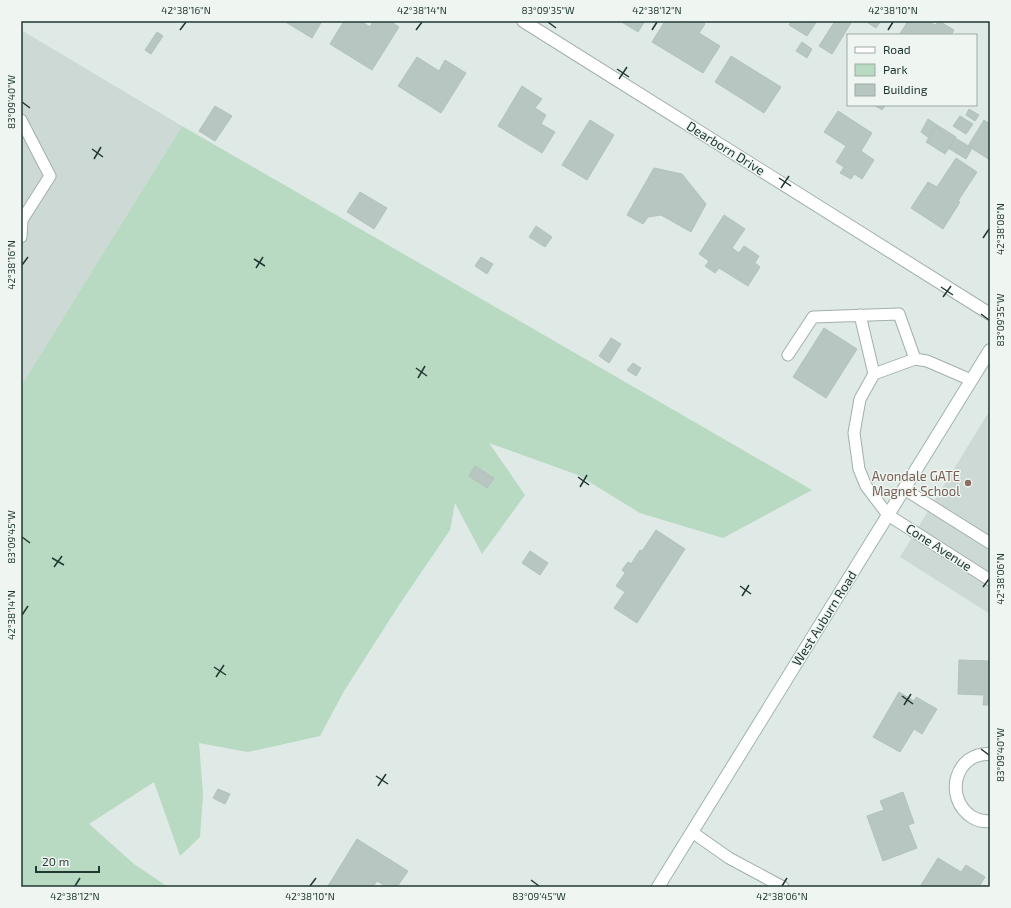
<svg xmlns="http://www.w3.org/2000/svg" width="1011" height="908" font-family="'Exo 2',sans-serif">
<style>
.built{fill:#cdd9d4}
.green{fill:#b8d9c2}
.building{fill:#b7c6c1;stroke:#b2c2bc}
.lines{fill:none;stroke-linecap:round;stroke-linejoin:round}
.service-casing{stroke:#a2b0ac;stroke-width:13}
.minor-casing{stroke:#a2b0ac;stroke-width:14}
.secondary-casing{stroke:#9fb4ad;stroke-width:14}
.service{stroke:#fff;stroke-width:11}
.minor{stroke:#fff;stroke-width:12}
.secondary{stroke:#fff;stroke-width:12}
.ticks{fill:none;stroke:#213832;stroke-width:1.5}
.education-dot{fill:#8d6e63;stroke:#eff6f2;stroke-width:1.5}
.labels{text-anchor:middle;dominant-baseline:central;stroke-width:3;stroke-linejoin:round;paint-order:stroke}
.street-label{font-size:13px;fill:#213832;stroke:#eff6f2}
.education-label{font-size:13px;fill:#785e54;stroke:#eff6f2;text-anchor:end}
.neatline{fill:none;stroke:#213832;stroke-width:1.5}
.ticks-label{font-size:10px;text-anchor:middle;fill:#213832}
</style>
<rect width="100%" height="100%" fill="#dfe9e5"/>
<!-- built -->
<path class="built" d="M 21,30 L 182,126 L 21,386 Z
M 990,410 L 990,614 L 900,557 Z"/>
<!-- green -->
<path class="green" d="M 182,126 L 812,490 L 723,538 L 640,513 L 578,475 L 489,443 L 525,495 L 482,554 L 455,503 L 450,530 L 399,605 L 344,691 L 320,736 L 248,752 L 199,743 L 203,794 L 200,837 L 180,856 L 154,782 L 89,824 L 134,864 L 168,887 L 21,887 L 21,386 Z"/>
<!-- building -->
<path class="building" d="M 284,21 L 322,21 L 312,38 Z
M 344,21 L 361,21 L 370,27 L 373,21 L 390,21 L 399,27 L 372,70 L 330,44 Z
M 620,21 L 645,21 L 638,32 Z
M 665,21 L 680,21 L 684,24 L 686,21 L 701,21 L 705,24 L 699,33 L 720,46 L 703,73 L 652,42 Z
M 791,21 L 817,21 L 807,36 L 789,25 Z
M 835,21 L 847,21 L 851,23 L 832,54 L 819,46 Z
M 865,21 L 881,21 L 876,28 Z
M 908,21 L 928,21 L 935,25 L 939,21 L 954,30 L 951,35 L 899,35 Z
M 157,32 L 163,36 L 151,54 L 145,50 Z
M 802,42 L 812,49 L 807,58 L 796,51 Z
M 731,56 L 781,87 L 764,113 L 715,82 Z
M 417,57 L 439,71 L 445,60 L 466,73 L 441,113 L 398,86 Z
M 522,86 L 542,99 L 535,108 L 546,115 L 541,124 L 555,132 L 542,153 L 498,126 Z
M 874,105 L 886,105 L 882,110 Z
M 215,106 L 232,116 L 215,141 L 199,131 Z
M 969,109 L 979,115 L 975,121 L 966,115 Z
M 838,111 L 872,133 L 861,151 L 874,160 L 862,179 L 854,174 L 851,179 L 840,173 L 844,167 L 836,162 L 846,146 L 824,132 Z
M 960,116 L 973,124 L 966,134 L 953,126 Z
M 928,119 L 937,125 L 929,138 L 921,132 Z
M 590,120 L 614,135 L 587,180 L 562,165 Z
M 984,120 L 990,124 L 990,160 L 968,146 Z
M 937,125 L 956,137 L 945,154 L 926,142 Z
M 955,138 L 972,148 L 966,159 L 948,148 Z
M 956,158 L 977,172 L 958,201 L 960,202 L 943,229 L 911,208 L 928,182 L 937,187 Z
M 654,168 L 682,174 L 706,204 L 691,232 L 661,215 L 648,217 L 643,224 L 627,215 Z
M 360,192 L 387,208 L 374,229 L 347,212 Z
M 724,215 L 745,229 L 732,248 L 739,253 L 744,246 L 759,256 L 755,263 L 760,267 L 748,286 L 719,268 L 715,273 L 705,266 L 709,261 L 699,254 Z
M 536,226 L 552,237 L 545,247 L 529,237 Z
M 481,257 L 493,264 L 487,274 L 475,266 Z
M 824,328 L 857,349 L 826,398 L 793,377 Z
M 611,338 L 621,344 L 609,363 L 599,356 Z
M 633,363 L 641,368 L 636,376 L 627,370 Z
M 475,466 L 494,478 L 487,488 L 469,476 Z
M 656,530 L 685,549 L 637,623 L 614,608 L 625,592 L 616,586 L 625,573 L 622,570 L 628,562 L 631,564 L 640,550 L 642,551 Z
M 530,551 L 548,563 L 540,575 L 522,563 Z
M 959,660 L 990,661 L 990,705 L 983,705 L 984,695 L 958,694 Z
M 899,692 L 914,701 L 916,697 L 937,709 L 922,734 L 914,729 L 900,752 L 873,737 Z
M 218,789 L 230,794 L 225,804 L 213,798 Z
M 903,792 L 914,823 L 908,825 L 917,848 L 883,861 L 867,816 L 884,810 L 880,801 Z
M 357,839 L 408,871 L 397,887 L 387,887 L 377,881 L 373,887 L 330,887 L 328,886 Z
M 938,858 L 961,872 L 966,865 L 985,877 L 979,887 L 924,887 L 921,885 Z"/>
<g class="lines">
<!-- service casing -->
<g class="service-casing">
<path id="service" d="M 21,120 L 50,176 L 22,220 L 21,237
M 860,315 L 874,374
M 788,355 L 813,317 L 899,314 L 915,359
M 971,380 L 927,361 L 915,359 L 874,374 L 860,399 L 854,433 L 859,469 L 866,486 L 888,515 L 990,580
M 904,489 L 990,543
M 692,832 L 729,858 L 783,887"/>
</g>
<!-- minor casing -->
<g class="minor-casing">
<path id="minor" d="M 523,21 L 990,314
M 990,754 C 955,752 943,798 972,817 C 977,820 984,822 990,821"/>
</g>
<!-- secondary casing -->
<g class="secondary-casing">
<path id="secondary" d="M 658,887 L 990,350"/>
</g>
<!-- service -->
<use href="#service" class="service"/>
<!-- minor -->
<use href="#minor" class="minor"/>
<!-- secondary -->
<use href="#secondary" class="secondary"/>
</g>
<!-- ticks -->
<path class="ticks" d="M 548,22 L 556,28M 180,30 L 186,22M 416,30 L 422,22M 652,30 L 657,22M 888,30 L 893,22M 617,69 L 629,77M 619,79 L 627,67M 22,102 L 30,108M 92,149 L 103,157M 94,159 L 101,147M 779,178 L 791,186M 781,188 L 789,176M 983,238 L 989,229M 254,259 L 265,266M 22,265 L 28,257M 256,268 L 263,257M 941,287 L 953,295M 943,297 L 951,286M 981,314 L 989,320M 416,368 L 427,376M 418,378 L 425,366M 578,477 L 589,485M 580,487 L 587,475M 22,537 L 30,543M 52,558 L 64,565M 54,567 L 62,556M 740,586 L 751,594M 983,587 L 989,579M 742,596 L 749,585M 22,615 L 28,606M 214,667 L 226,675M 216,677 L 224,665M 902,696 L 913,704M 904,705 L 911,694M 981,749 L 989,755M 376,776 L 388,784M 378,786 L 386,774M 531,880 L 539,886M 75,886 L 80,878M 310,886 L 316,878M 782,886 L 787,878"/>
<!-- markers -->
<circle class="education-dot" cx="968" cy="483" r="4"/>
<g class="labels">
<!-- street labels -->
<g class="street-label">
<text transform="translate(726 148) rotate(32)">Dearborn Drive</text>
<text transform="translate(939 547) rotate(33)">Cone Avenue</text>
<text transform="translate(824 618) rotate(-58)">West Auburn Road</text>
</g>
<!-- education labels -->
<g class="education-label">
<text x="960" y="476">Avondale GATE<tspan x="960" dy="15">Magnet School</tspan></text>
</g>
</g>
<!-- border -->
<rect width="1011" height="908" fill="none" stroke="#eff6f2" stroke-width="44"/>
<!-- legend -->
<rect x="847" y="34" width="130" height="72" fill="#eff6f2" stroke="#9daaa5"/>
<rect x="855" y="47" width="20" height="6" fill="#ffffff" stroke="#9daaa5"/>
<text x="883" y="54" font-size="12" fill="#213832">Road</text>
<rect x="855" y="64" width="20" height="12" fill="#b8d9c2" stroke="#9daaa5"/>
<text x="883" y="74" font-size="12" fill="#213832">Park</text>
<rect x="855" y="84" width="20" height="12" fill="#b7c6c1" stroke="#9daaa5"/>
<text x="883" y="94" font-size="12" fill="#213832">Building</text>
<!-- scale -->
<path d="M36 866v6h63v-6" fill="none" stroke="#213832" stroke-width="2"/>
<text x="42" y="866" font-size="12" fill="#213832" stroke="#eff6f2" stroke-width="3" paint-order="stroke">20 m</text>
<rect x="22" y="22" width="967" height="864" class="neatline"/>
<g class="ticks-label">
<text x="186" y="14">42°38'16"N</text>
<text x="422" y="14">42°38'14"N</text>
<text x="548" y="14">83°09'35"W</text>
<text x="657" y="14">42°38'12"N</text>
<text x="893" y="14">42°38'10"N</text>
<text transform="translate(11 102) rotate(-90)" y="4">83°09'40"W</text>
<text transform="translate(1000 229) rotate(-90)" y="4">42°38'08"N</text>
<text transform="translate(11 265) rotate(-90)" y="4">42°38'16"N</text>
<text transform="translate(1000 320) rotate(-90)" y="4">83°09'35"W</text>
<text transform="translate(11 537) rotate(-90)" y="4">83°09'45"W</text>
<text transform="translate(1000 579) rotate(-90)" y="4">42°38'06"N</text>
<text transform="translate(11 615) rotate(-90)" y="4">42°38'14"N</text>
<text transform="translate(1000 755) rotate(-90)" y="4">83°09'40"W</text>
<text x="75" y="900">42°38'12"N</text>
<text x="310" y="900">42°38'10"N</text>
<text x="539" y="900">83°09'45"W</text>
<text x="782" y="900">42°38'06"N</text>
</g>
</svg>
